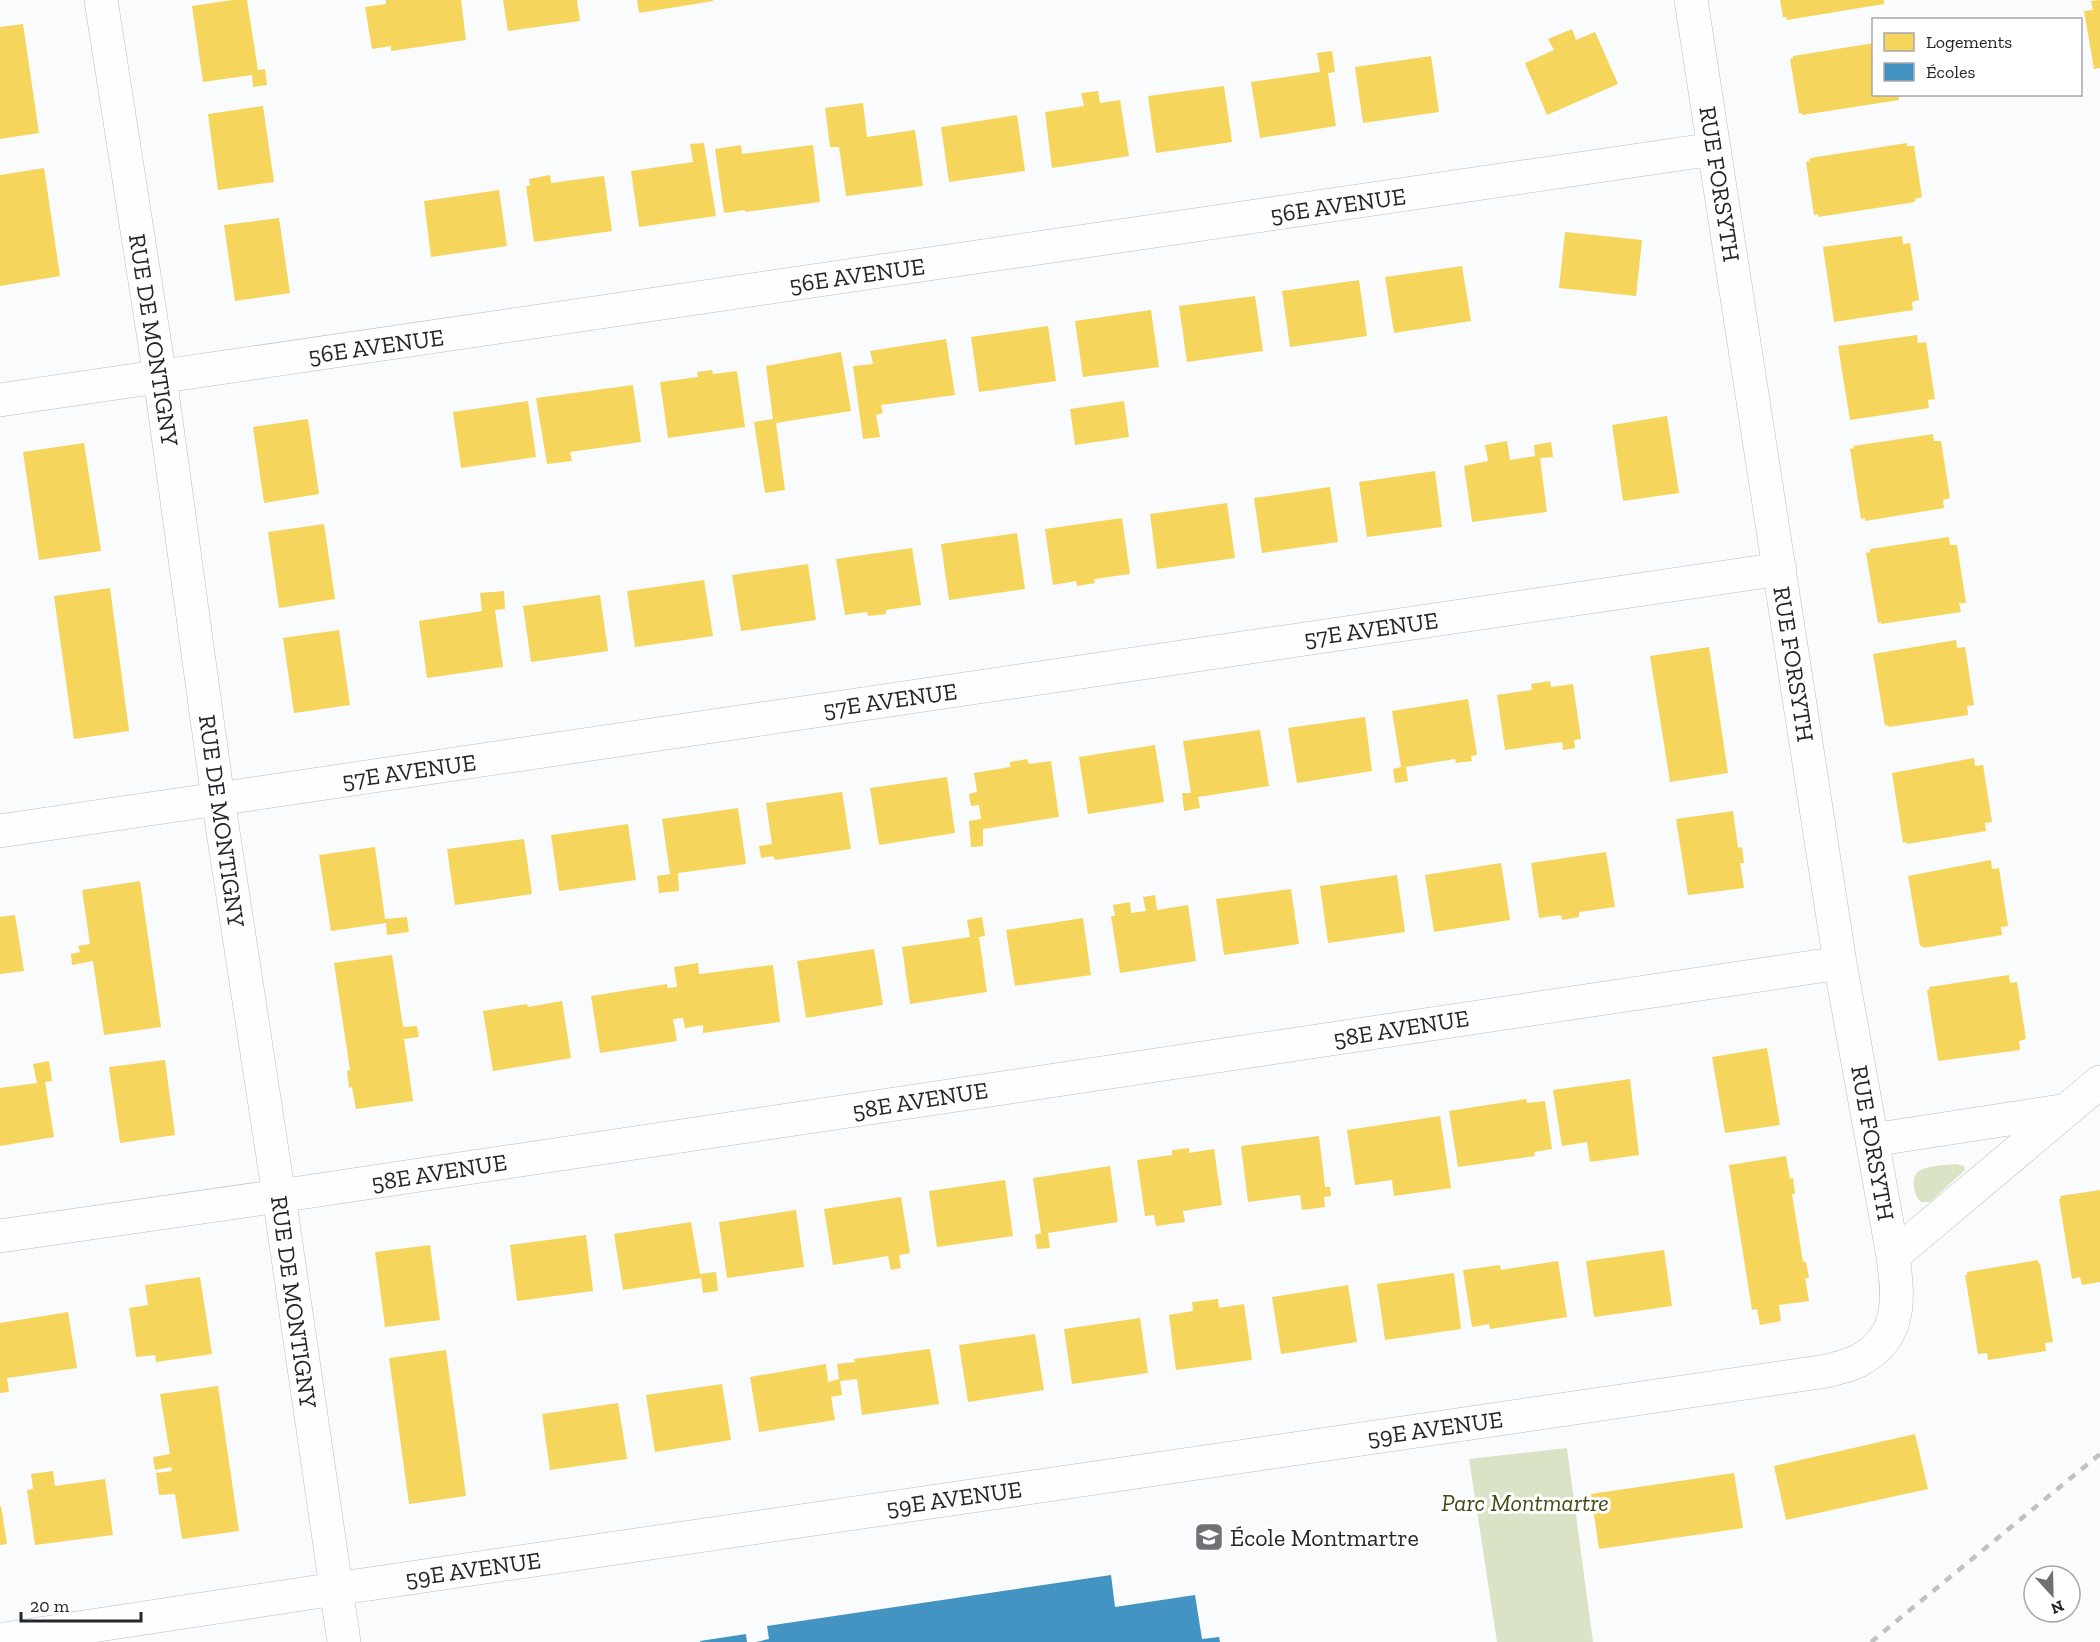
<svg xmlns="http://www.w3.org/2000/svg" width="2100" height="1642" font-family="'Zilla Slab',serif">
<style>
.green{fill:#dbe3c7}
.homes{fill:#f6d55c}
.schools{fill:#4393c3}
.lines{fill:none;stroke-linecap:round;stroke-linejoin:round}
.minor-casing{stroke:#bbbcbf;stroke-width:34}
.minor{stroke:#fefeff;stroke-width:33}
.rail{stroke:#c1c1c2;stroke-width:4.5;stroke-dasharray:8 8;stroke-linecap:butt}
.labels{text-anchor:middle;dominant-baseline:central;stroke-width:6;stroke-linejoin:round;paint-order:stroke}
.street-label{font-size:24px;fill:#24262a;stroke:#fff}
.park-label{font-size:24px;font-style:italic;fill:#414b14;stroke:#fff}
.poi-label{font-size:24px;fill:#24262a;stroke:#fff;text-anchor:start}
</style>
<rect width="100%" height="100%" fill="#f9fbfd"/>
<!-- green -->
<path class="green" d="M 1956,1164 L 1964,1166 L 1965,1170 L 1930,1202 L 1921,1202 C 1916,1197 1914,1191 1914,1184 C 1911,1164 1942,1166 1956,1164 Z
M 1567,1448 L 1593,1642 L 1497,1642 L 1469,1459 Z"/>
<!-- homes -->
<path class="homes" d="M 232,0 L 247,0 L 258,70 L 265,69 L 267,85 L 253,87 L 252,75 L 203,82 L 192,6 Z
M 386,0 L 461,0 L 466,40 L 391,51 L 391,46 L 372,49 L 365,7 L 386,4 Z
M 503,0 L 577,0 L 580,21 L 508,31 Z
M 637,0 L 713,0 L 713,1 L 639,13 Z
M 1780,0 L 1884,0 L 1884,4 L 1787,20 L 1786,17 L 1783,17 Z
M 2100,0 L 2100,68 L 2094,69 L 2084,11 L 2093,10 L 2091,1 Z
M 23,24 L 39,133 L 0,139 L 0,27 Z
M 1572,29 L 1576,40 L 1595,32 L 1618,84 L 1547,115 L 1525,63 L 1554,50 L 1548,39 Z
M 1874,43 L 1874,94 L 1898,94 L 1899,100 L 1802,115 L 1802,113 L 1799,113 L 1790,59 L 1793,58 L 1793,56 Z
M 1332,51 L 1335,72 L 1328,73 L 1336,126 L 1260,138 L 1251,82 L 1320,72 L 1317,53 Z
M 1431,56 L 1439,112 L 1363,123 L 1355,67 Z
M 1224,86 L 1232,142 L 1156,153 L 1148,96 Z
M 1098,91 L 1100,103 L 1120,100 L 1129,156 L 1052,168 L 1045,112 L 1084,106 L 1081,93 Z
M 863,103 L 867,137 L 915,130 L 923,186 L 846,196 L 839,147 L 830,147 L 825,108 Z
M 263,106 L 274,182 L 218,190 L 208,114 Z
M 1017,115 L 1025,171 L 949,182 L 941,127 Z
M 704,143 L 716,216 L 639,227 L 631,171 L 693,162 L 690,144 Z
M 1907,143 L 1907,146 L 1914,146 L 1922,197 L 1915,199 L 1915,202 L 1818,217 L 1818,214 L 1814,215 L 1806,162 L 1810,161 L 1810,158 Z
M 741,145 L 742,154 L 813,145 L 820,202 L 745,212 L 745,210 L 724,213 L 715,149 Z
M 44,168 L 60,276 L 0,286 L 0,175 Z
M 550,175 L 551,183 L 604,176 L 612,231 L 534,242 L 526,186 L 530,186 L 529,179 Z
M 499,190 L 507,246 L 431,257 L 424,201 Z
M 279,218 L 290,293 L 235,301 L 224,225 Z
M 1565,232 L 1642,240 L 1636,296 L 1559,288 Z
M 1902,236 L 1903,244 L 1910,243 L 1919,300 L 1912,302 L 1913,310 L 1834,322 L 1823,247 Z
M 1462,266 L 1471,321 L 1394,333 L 1385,277 Z
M 1359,280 L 1367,336 L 1290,347 L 1282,291 Z
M 1255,296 L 1263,351 L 1187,362 L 1179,306 Z
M 1151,310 L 1159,367 L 1083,377 L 1075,321 Z
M 1048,326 L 1056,381 L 979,392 L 971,337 Z
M 1917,335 L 1918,343 L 1926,342 L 1935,399 L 1928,400 L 1929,408 L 1850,420 L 1838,346 Z
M 946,339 L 955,395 L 881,405 L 883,413 L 876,415 L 880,437 L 863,439 L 853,366 L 873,364 L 870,351 Z
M 841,352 L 851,411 L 776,423 L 785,490 L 765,493 L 754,422 L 773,419 L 766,366 Z
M 712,370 L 713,374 L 737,371 L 745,427 L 668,438 L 660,382 L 698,377 L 697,372 Z
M 633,385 L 641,442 L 570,452 L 572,461 L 547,464 L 536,398 Z
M 528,401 L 536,457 L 461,468 L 453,412 Z
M 1124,401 L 1129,437 L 1075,445 L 1070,409 Z
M 1667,416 L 1679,493 L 1623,501 L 1612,425 Z
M 308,419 L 319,494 L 264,503 L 253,427 Z
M 1933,434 L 1934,441 L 1941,441 L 1950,498 L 1943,500 L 1944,508 L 1865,521 L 1865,518 L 1861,519 L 1850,449 L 1854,448 L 1853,446 Z
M 1507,441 L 1510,460 L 1535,456 L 1534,445 L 1551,442 L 1553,457 L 1540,458 L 1547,512 L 1472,522 L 1464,466 L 1488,461 L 1485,445 Z
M 84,443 L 101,551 L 39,560 L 23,452 Z
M 1435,471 L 1442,527 L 1367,537 L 1359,482 Z
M 1330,487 L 1338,542 L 1262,553 L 1254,498 Z
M 1227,503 L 1235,558 L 1157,569 L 1150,514 Z
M 1122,518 L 1130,574 L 1094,579 L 1095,583 L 1077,586 L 1076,581 L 1053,585 L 1045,529 Z
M 324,524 L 335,599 L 279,608 L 268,532 Z
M 1017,533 L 1025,589 L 949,600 L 941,544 Z
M 1949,537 L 1950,545 L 1957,545 L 1966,603 L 1959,603 L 1961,612 L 1881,624 L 1881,622 L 1878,623 L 1866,553 L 1870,552 L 1870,549 Z
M 912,548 L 921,605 L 886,610 L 886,614 L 868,616 L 867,612 L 845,615 L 836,559 Z
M 808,564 L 816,620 L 741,631 L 732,575 Z
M 704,580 L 713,636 L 635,647 L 627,591 Z
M 110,588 L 129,731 L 74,739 L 54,596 Z
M 504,591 L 505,609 L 495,610 L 503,667 L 427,678 L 419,621 L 482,611 L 480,593 Z
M 600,595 L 608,651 L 531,662 L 523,606 Z
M 339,630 L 350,705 L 294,713 L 283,638 Z
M 1956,640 L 1957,648 L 1965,647 L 1974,705 L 1967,706 L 1968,715 L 1889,727 L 1888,725 L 1885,726 L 1873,654 Z
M 1709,647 L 1728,773 L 1670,782 L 1650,656 Z
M 1550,681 L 1551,687 L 1573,684 L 1581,739 L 1574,740 L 1575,748 L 1563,750 L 1562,742 L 1505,750 L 1497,695 L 1532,690 L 1531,684 Z
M 1468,699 L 1477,755 L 1471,756 L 1472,761 L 1456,763 L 1455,759 L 1406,767 L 1408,781 L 1395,783 L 1393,769 L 1401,767 L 1392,711 Z
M 1365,717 L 1372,771 L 1297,783 L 1288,728 Z
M 1260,730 L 1269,786 L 1198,797 L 1200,808 L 1184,811 L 1182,793 L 1191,793 L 1183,741 Z
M 1155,745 L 1164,802 L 1088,814 L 1079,757 Z
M 1974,758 L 1975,766 L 1983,765 L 1992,822 L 1985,823 L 1986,831 L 1907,844 L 1907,842 L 1903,843 L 1892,773 Z
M 1027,759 L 1029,764 L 1051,761 L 1059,817 L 983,829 L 983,846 L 971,847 L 969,821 L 981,819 L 979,805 L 971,806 L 969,794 L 977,792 L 974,773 L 1010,767 L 1010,762 Z
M 947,777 L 955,833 L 879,845 L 870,788 Z
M 842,792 L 851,849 L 775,860 L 773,856 L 761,858 L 759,846 L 772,844 L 766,803 Z
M 738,808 L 746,864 L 678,873 L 679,891 L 659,893 L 657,876 L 670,874 L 662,819 Z
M 1733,811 L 1738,848 L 1742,847 L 1744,863 L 1740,863 L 1744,888 L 1688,895 L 1676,819 Z
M 628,824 L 636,880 L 559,891 L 551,835 Z
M 524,839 L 532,894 L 455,905 L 447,849 Z
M 375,847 L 385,919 L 407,917 L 409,932 L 387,935 L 386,923 L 331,931 L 319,855 Z
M 1606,852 L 1615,907 L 1579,912 L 1579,917 L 1562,920 L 1561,915 L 1539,918 L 1531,863 Z
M 1991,860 L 1992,869 L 1999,868 L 2008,926 L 2001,927 L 2002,935 L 1923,948 L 1923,946 L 1920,946 L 1908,876 Z
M 1501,863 L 1510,920 L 1434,932 L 1425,875 Z
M 1397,875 L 1405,932 L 1328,943 L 1320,886 Z
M 140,881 L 161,1027 L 104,1035 L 93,961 L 72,965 L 71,954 L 80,952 L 78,946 L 90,944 L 82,890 Z
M 1291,889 L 1299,944 L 1224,955 L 1216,899 Z
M 1155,895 L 1157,910 L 1188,905 L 1196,961 L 1120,973 L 1111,916 L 1115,916 L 1113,905 L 1130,902 L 1131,913 L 1146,911 L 1143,897 Z
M 15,915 L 24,971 L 0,974 L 0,917 Z
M 982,917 L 985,936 L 979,937 L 987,992 L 910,1004 L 902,947 L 970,937 L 967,920 Z
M 1083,918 L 1091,975 L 1015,986 L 1006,930 Z
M 874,949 L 883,1005 L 806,1018 L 797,961 Z
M 392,955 L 403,1027 L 417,1026 L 419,1037 L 404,1039 L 413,1101 L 356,1109 L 352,1087 L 349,1088 L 347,1071 L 350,1070 L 334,963 Z
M 698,963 L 699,974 L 773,965 L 780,1022 L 703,1033 L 703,1025 L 685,1028 L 683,1018 L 673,1019 L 677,1041 L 600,1053 L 591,996 L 667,984 L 667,988 L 677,987 L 674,967 Z
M 2009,975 L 2010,983 L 2017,982 L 2026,1039 L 2019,1041 L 2020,1050 L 1938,1061 L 1927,990 L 1929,990 L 1929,987 Z
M 562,1001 L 571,1058 L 493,1071 L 483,1011 L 527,1004 L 528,1007 Z
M 1767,1048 L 1780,1125 L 1725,1133 L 1712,1057 Z
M 165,1060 L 175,1135 L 120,1143 L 109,1067 Z
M 49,1061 L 52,1081 L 45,1082 L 54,1137 L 0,1146 L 0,1088 L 37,1083 L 33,1064 Z
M 1630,1079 L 1639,1155 L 1590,1162 L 1587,1142 L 1562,1146 L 1553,1090 Z
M 1526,1099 L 1527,1103 L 1545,1101 L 1552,1149 L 1534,1152 L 1535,1156 L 1458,1167 L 1449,1111 Z
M 1440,1116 L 1451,1188 L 1394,1196 L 1392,1180 L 1355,1185 L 1347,1130 Z
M 1319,1136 L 1325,1187 L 1330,1187 L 1331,1196 L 1324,1197 L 1325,1207 L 1302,1210 L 1300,1195 L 1248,1202 L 1241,1146 Z
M 1189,1148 L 1189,1153 L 1214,1149 L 1222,1205 L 1183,1211 L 1185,1222 L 1156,1226 L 1154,1215 L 1145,1216 L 1137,1160 L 1172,1155 L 1172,1150 Z
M 1786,1156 L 1790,1179 L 1793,1178 L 1795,1194 L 1792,1194 L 1803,1262 L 1806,1262 L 1809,1278 L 1805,1278 L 1809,1301 L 1779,1305 L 1781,1321 L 1760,1325 L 1757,1309 L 1752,1310 L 1729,1165 Z
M 1110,1166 L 1118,1222 L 1048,1233 L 1050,1248 L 1037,1249 L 1035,1235 L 1041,1233 L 1033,1178 Z
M 1005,1180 L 1013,1236 L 937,1247 L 929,1191 Z
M 2100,1190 L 2100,1282 L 2082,1285 L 2080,1277 L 2072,1279 L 2059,1199 L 2061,1199 L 2060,1196 Z
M 901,1197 L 910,1253 L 899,1255 L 901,1268 L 891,1270 L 888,1256 L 833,1265 L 824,1209 Z
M 796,1210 L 804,1267 L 727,1278 L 719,1222 Z
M 691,1222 L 700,1274 L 716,1272 L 718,1291 L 703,1293 L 701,1278 L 623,1290 L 614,1234 Z
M 586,1235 L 593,1291 L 517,1301 L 510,1245 Z
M 430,1245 L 440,1320 L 385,1327 L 375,1252 Z
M 1664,1250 L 1672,1306 L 1594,1317 L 1586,1261 Z
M 2038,1260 L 2038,1264 L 2040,1263 L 2053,1342 L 2045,1343 L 2046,1351 L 1988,1360 L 1987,1353 L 1978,1354 L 1965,1275 L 1967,1275 L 1967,1272 Z
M 1558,1261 L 1567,1317 L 1490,1329 L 1489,1324 L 1472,1327 L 1463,1270 L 1500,1265 L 1501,1270 Z
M 1454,1273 L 1461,1329 L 1385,1340 L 1377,1284 Z
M 200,1277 L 212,1354 L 156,1362 L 155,1355 L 136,1357 L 129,1308 L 148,1305 L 145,1285 Z
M 1348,1285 L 1357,1342 L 1281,1354 L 1272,1297 Z
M 1218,1299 L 1219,1308 L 1244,1304 L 1252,1360 L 1176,1370 L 1169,1315 L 1193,1311 L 1192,1302 Z
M 68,1312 L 77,1368 L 7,1378 L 9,1392 L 0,1393 L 0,1323 Z
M 1140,1318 L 1148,1373 L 1072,1384 L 1064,1329 Z
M 1035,1334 L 1044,1390 L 968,1402 L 959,1345 Z
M 930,1349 L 939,1404 L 862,1415 L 857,1379 L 840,1381 L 842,1395 L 831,1397 L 835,1420 L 759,1432 L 750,1377 L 826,1364 L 828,1382 L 839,1379 L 837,1364 L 855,1362 L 854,1359 Z
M 446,1350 L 466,1496 L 409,1504 L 389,1358 Z
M 722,1384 L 731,1440 L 655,1452 L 646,1395 Z
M 218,1386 L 239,1531 L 182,1539 L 175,1494 L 159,1495 L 156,1473 L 172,1471 L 171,1467 L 155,1470 L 153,1457 L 170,1454 L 160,1394 Z
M 618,1403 L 627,1459 L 550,1470 L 542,1414 Z
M 1915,1434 L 1928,1489 L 1786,1520 L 1774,1466 Z
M 53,1471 L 55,1486 L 105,1479 L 113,1535 L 35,1545 L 27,1490 L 33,1489 L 31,1474 Z
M 1734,1473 L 1743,1528 L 1599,1549 L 1591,1494 Z
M 1,1506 L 7,1544 L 0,1545 L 0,1507 Z"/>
<!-- schools -->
<path class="schools" d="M 1111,1575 L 1115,1607 L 1195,1595 L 1202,1639 L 1219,1637 L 1220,1642 L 756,1642 L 769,1639 L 767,1626 Z
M 746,1634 L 747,1642 L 700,1642 L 700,1641 Z"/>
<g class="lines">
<!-- minor casing -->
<g class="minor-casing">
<path id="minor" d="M 101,0 L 160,377 L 218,799 L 279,1196 L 344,1642
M 0,400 L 1714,149
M 0,831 L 1780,569
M 1872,1140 L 2067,1110
M 0,1236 L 279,1196 L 1840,963
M 1893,1256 L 2100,1082
M 0,1640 L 335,1589 L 1827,1371 C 1837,1368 1848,1366 1858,1361 C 1902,1338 1899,1300 1893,1256 L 1840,963 L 1691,0"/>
</g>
<!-- minor -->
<use href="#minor" class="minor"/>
<!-- rail -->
<path class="rail" d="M 1871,1642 L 2100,1454"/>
</g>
<!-- icons -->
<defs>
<g id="school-square" transform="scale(1.5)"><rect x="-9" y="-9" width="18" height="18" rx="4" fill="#6f7174" stroke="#fff"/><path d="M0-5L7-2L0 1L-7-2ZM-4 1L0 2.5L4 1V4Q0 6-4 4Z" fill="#fff"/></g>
</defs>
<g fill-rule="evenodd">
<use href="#school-square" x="1209" y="1537"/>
</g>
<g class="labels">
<!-- street labels -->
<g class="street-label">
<text transform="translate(1720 184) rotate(81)">RUE FORSYTH</text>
<text transform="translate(1338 205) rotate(-8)">56E AVENUE</text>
<text transform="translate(857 275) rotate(-8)">56E AVENUE</text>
<text transform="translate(154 340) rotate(81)">RUE DE MONTIGNY</text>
<text transform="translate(376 346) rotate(-8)">56E AVENUE</text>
<text transform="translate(1371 629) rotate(-8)">57E AVENUE</text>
<text transform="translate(1794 664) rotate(81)">RUE FORSYTH</text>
<text transform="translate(890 700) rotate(-8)">57E AVENUE</text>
<text transform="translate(409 771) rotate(-8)">57E AVENUE</text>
<text transform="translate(222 821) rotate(82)">RUE DE MONTIGNY</text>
<text transform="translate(1401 1028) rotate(-9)">58E AVENUE</text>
<text transform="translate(920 1100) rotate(-9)">58E AVENUE</text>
<text transform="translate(1873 1143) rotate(80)">RUE FORSYTH</text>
<text transform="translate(439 1172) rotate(-9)">58E AVENUE</text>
<text transform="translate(294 1302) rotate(82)">RUE DE MONTIGNY</text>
<text transform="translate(1435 1428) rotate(-8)">59E AVENUE</text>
<text transform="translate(954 1498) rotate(-8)">59E AVENUE</text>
<text transform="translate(473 1569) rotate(-8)">59E AVENUE</text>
</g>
<!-- park labels -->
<g class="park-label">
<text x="1525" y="1502">Parc Montmartre</text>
</g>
<!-- poi labels -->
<g class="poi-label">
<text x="1230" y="1537">École Montmartre</text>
</g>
</g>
<!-- legend -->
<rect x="1872" y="18" width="210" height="78" fill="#ffffff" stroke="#a7a8aa" stroke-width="1.5"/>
<rect x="1884" y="33" width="30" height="18" fill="#f6d55c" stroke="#a7a8aa" stroke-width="1.5"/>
<text x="1926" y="48" font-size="18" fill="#24262a">Logements</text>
<rect x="1884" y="63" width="30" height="18" fill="#4393c3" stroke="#a7a8aa" stroke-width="1.5"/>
<text x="1926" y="78" font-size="18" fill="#24262a">Écoles</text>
<!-- north arrow -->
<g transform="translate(2052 1594) rotate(158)"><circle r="28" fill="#ffffff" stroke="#a7a8aa" stroke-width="1.5"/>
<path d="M0-4.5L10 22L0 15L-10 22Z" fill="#6f7174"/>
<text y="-9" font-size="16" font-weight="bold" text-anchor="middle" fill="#24262a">N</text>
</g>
<!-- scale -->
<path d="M21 1612v9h120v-9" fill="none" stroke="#24262a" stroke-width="3"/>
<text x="30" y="1612" font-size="18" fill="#24262a" stroke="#ffffff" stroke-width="4.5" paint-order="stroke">20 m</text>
</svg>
